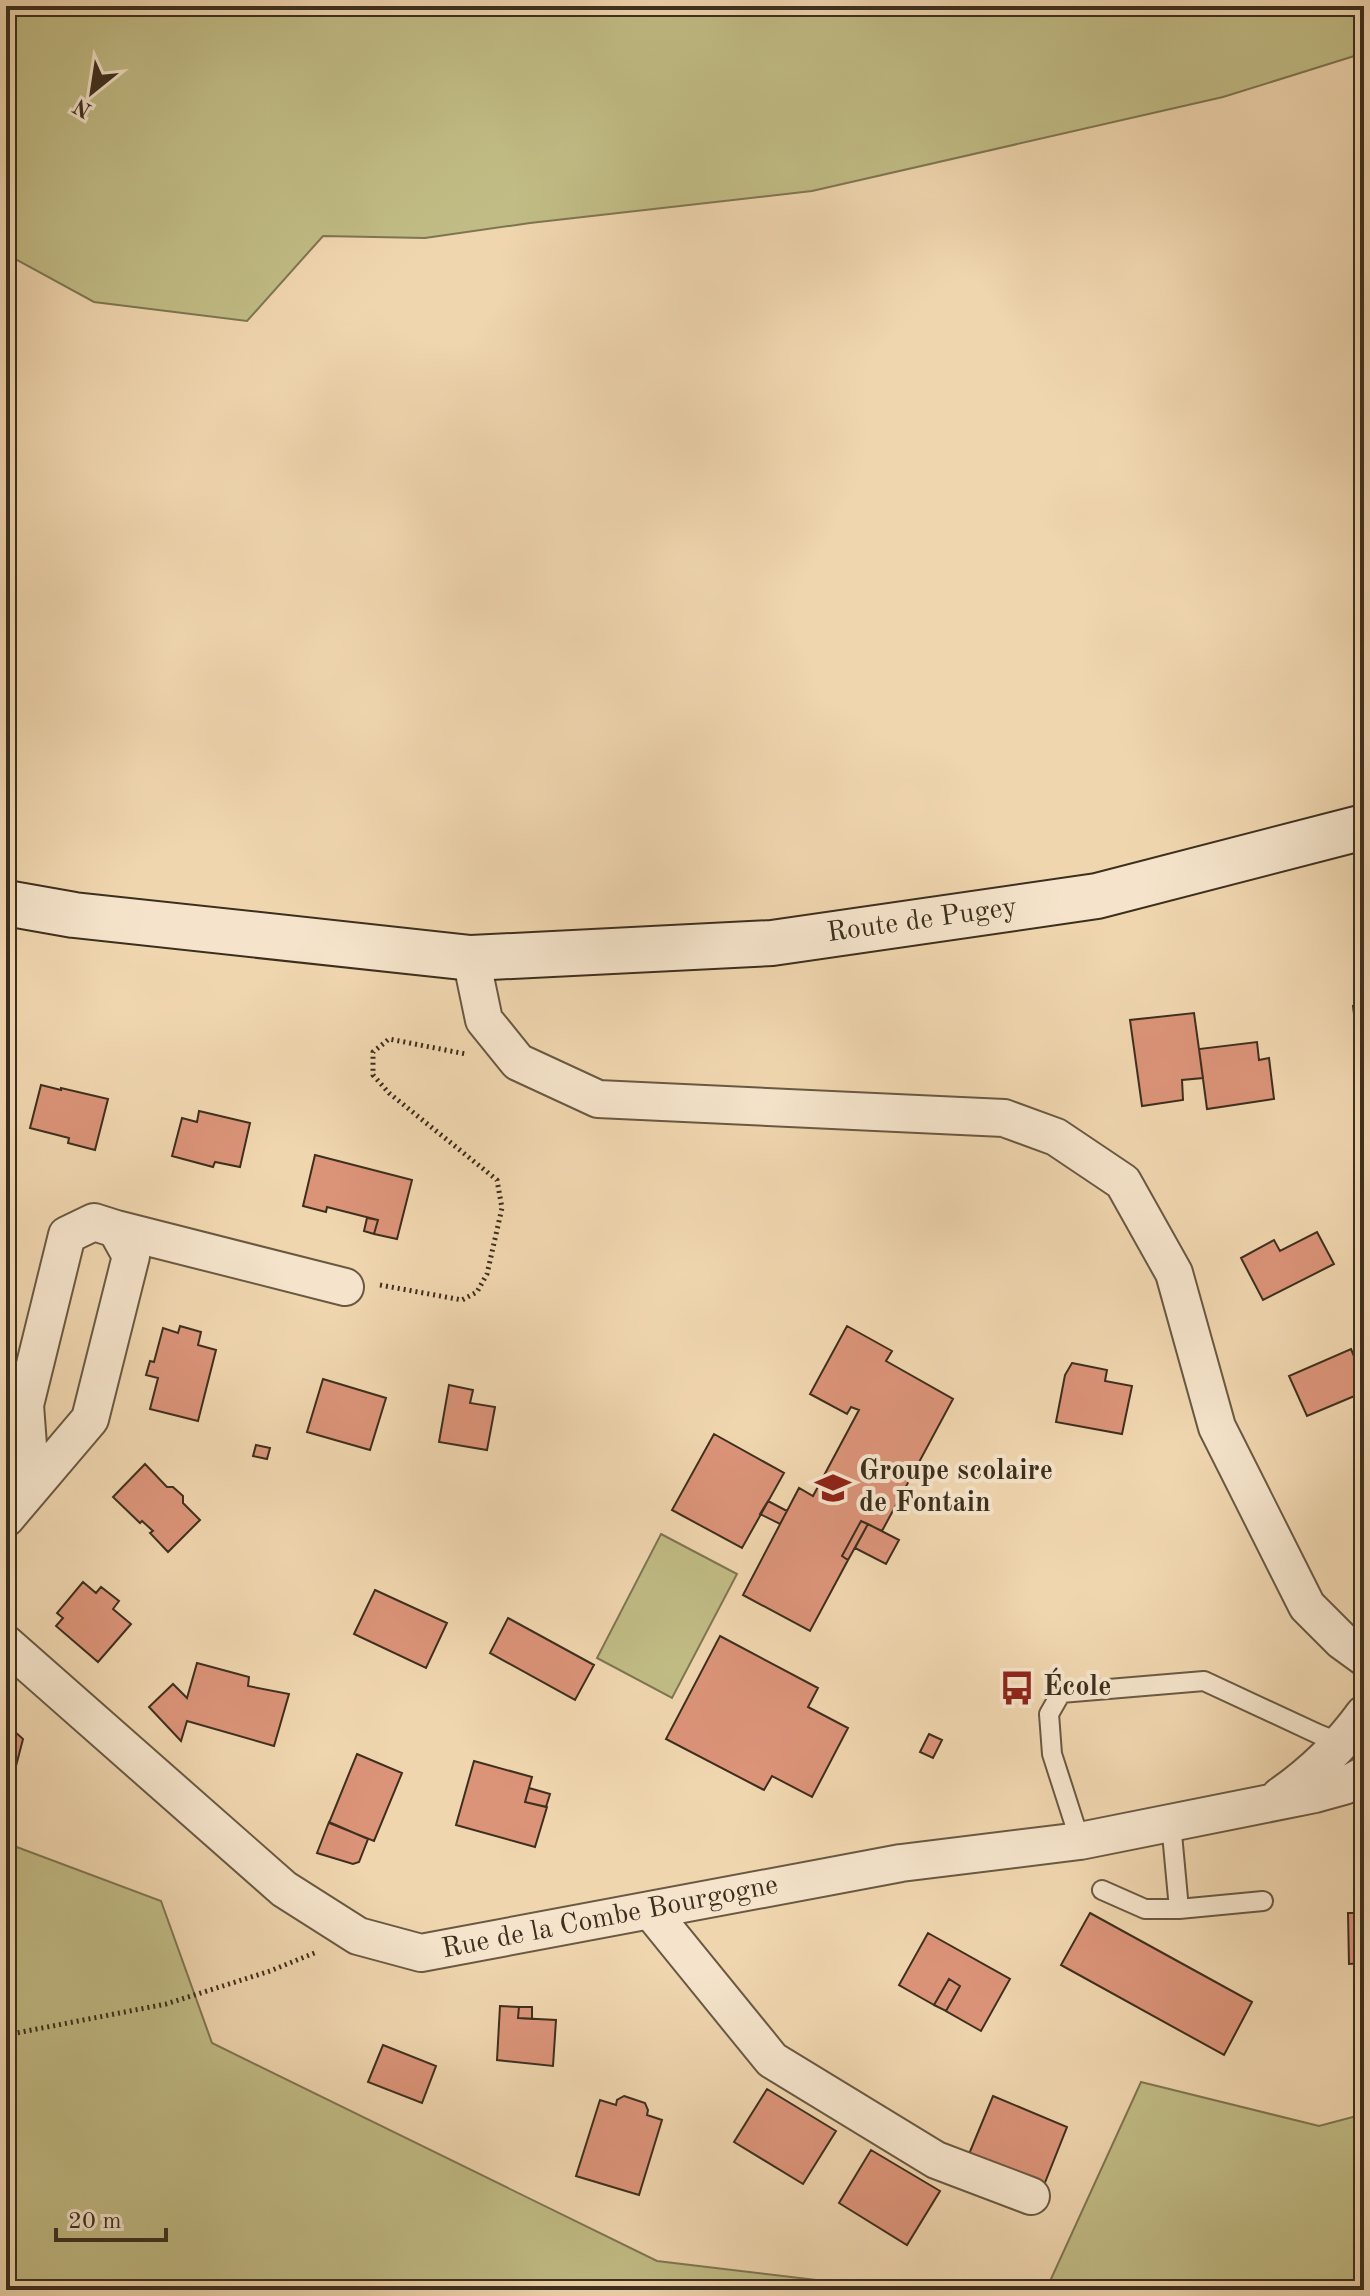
<svg xmlns="http://www.w3.org/2000/svg" width="1370" height="2296" font-family="'Old Standard TT',serif">
<style>
.green{fill:#c1bc85;stroke:#7e7652;stroke-width:2}
.building{fill:#dc9479;stroke:#3c2f1e;stroke-width:2}
.lines{fill:none;stroke-linecap:round;stroke-linejoin:round}
.lane-casing{stroke:#695942;stroke-width:22}
.street-casing{stroke:#695942;stroke-width:40}
.secondary-casing{stroke:#3c2f1e;stroke-width:48}
.path{stroke:#3c2f1e;stroke-width:5;stroke-dasharray:2 4;stroke-linecap:butt}
.lane{stroke:#f5e4cb;stroke-width:18}
.street{stroke:#f5e4cb;stroke-width:36}
.secondary{stroke:#f5e4cb;stroke-width:44}
.labels{text-anchor:middle;dominant-baseline:central;stroke-width:8;stroke-linejoin:round;paint-order:stroke}
.street-label{font-size:28px;fill:#3c2f1e;stroke:#f5e4cb}
.poi-label{font-size:28px;font-weight:bold;fill:#3c2f1e;stroke:#f5e4cb;text-anchor:start}
</style>
<rect width="100%" height="100%" fill="#f0d6af"/>
<filter id="stains"><feTurbulence type="fractalNoise" baseFrequency=".0025" numOctaves="4"/><feColorMatrix values="0 0 0 0 .2 0 0 0 0 .09 0 0 0 0 .02 0 0 0 .5 -.17"/></filter>
<radialGradient id="worn" r=".72"><stop offset=".6" stop-color="#630" stop-opacity="0"/><stop offset="1" stop-color="#630" stop-opacity=".3"/></radialGradient>
<!-- green -->
<path class="green" d="M 6,6 L 1364,6 L 1364,53 L 1223,97 L 812,191 L 530,223 L 425,238 L 323,236 L 247,321 L 94,302 L 6,254 Z
M 661,1534 L 737,1574 L 672,1698 L 597,1658 Z
M 6,1843 L 161,1901 L 212,2043 L 657,2261 L 900,2290 L 6,2290 Z
M 1141,2082 L 1319,2126 L 1364,2114 L 1364,2290 L 1046,2290 Z"/>
<!-- building -->
<path class="building" d="M 1364,1005 L 1364,1021 L 1355,1022 L 1353,1006 Z
M 1194,1013 L 1203,1078 L 1182,1080 L 1183,1100 L 1142,1106 L 1130,1020 Z
M 1257,1042 L 1259,1060 L 1269,1058 L 1274,1099 L 1207,1109 L 1199,1049 Z
M 41,1085 L 61,1090 L 61,1088 L 108,1099 L 95,1150 L 68,1143 L 69,1138 L 30,1128 Z
M 199,1111 L 250,1123 L 240,1167 L 215,1162 L 213,1167 L 172,1156 L 182,1118 L 197,1122 Z
M 315,1155 L 412,1180 L 397,1239 L 374,1234 L 378,1220 L 327,1207 L 326,1212 L 303,1206 Z
M 367,1218 L 378,1220 L 374,1234 L 364,1231 Z
M 1317,1232 L 1334,1264 L 1263,1300 L 1241,1258 L 1274,1240 L 1280,1251 Z
M 180,1326 L 201,1332 L 198,1345 L 216,1350 L 198,1421 L 150,1409 L 158,1378 L 146,1375 L 150,1361 L 154,1362 L 163,1328 L 178,1333 Z
M 847,1326 L 892,1351 L 886,1361 L 953,1399 L 882,1531 L 861,1521 L 842,1556 L 848,1560 L 810,1631 L 743,1595 L 799,1488 L 813,1496 L 859,1410 L 851,1407 L 847,1414 L 810,1394 Z
M 1351,1349 L 1364,1380 L 1364,1392 L 1307,1416 L 1289,1376 Z
M 1072,1363 L 1107,1370 L 1105,1381 L 1132,1386 L 1122,1434 L 1056,1422 L 1065,1375 Z
M 323,1379 L 386,1398 L 370,1450 L 307,1432 Z
M 449,1385 L 473,1390 L 470,1403 L 495,1407 L 487,1450 L 439,1442 Z
M 714,1434 L 784,1473 L 742,1548 L 672,1510 Z
M 256,1445 L 270,1448 L 267,1459 L 253,1456 Z
M 145,1464 L 167,1487 L 173,1487 L 183,1496 L 183,1503 L 200,1520 L 168,1552 L 150,1533 L 153,1531 L 142,1521 L 140,1523 L 113,1497 Z
M 768,1501 L 787,1511 L 780,1524 L 760,1514 Z
M 861,1521 L 868,1524 L 848,1560 L 842,1556 Z
M 868,1524 L 899,1540 L 886,1564 L 855,1548 Z
M 83,1582 L 96,1593 L 101,1587 L 119,1601 L 113,1609 L 131,1624 L 98,1662 L 56,1626 L 63,1618 L 57,1613 Z
M 375,1590 L 447,1623 L 426,1668 L 354,1634 Z
M 508,1618 L 594,1665 L 575,1700 L 490,1653 Z
M 720,1636 L 818,1688 L 808,1707 L 848,1728 L 812,1797 L 772,1776 L 764,1790 L 666,1739 Z
M 197,1663 L 249,1677 L 248,1686 L 289,1694 L 274,1746 L 187,1721 L 181,1741 L 149,1707 L 173,1684 L 187,1698 Z
M 13,1730 L 23,1739 L 10,1789 L 6,1788 L 6,1731 Z
M 929,1734 L 942,1740 L 933,1758 L 920,1752 Z
M 357,1754 L 402,1773 L 374,1841 L 329,1823 Z
M 474,1761 L 532,1777 L 525,1802 L 547,1807 L 535,1847 L 456,1825 Z
M 529,1788 L 550,1794 L 546,1807 L 525,1802 Z
M 329,1822 L 368,1839 L 359,1862 L 353,1864 L 317,1853 Z
M 1090,1913 L 1252,2002 L 1224,2055 L 1061,1965 Z
M 1348,1913 L 1364,1913 L 1364,1963 L 1349,1964 Z
M 928,1933 L 1010,1979 L 981,2031 L 946,2011 L 960,1986 L 949,1979 L 934,2005 L 899,1985 Z
M 949,1979 L 960,1986 L 946,2011 L 934,2005 Z
M 500,2006 L 519,2007 L 518,2018 L 556,2020 L 553,2066 L 497,2060 Z
M 519,2007 L 532,2007 L 532,2019 L 518,2018 Z
M 383,2045 L 436,2066 L 422,2103 L 368,2082 Z
M 767,2089 L 836,2131 L 803,2184 L 734,2142 Z
M 624,2096 L 645,2103 L 648,2110 L 647,2115 L 662,2120 L 639,2195 L 576,2176 L 600,2100 L 616,2105 L 617,2100 Z
M 993,2096 L 1067,2127 L 1044,2185 L 969,2154 Z
M 871,2150 L 940,2191 L 907,2245 L 839,2203 Z"/>
<g class="lines">
<!-- lane casing -->
<g class="lane-casing">
<path id="lane" d="M 1171,1823 L 1179,1909 L 1263,1901
M 1080,1841 L 1052,1754 L 1049,1714 L 1061,1693 L 1204,1681 L 1318,1734 L 1341,1743
M 1102,1890 L 1145,1909 L 1179,1909"/>
</g>
<!-- street casing -->
<g class="street-casing">
<path id="street" d="M 471,958 L 484,1020 L 518,1062 L 598,1099 L 1004,1118 L 1056,1137 L 1123,1182 L 1174,1273 L 1217,1427 L 1307,1606 L 1342,1641 L 1364,1657
M 116,1229 L 345,1287
M 6,1518 L 90,1419 L 131,1256 L 116,1229 L 94,1222 L 67,1235 L 25,1405 L 31,1486
M 6,1644 L 284,1889 L 358,1936 L 421,1953 L 901,1863 L 1080,1841 L 1315,1794 L 1344,1786 L 1364,1775
M 1280,1796 C 1313,1773 1340,1747 1364,1714
M 650,1910 L 772,2060 L 936,2160 L 1031,2196"/>
</g>
<!-- secondary casing -->
<g class="secondary-casing">
<path id="secondary" d="M 6,903 L 74,915 L 471,958 L 772,943 L 1097,896 L 1364,827"/>
</g>
<!-- path -->
<path class="path" d="M 380,1285 L 462,1300 L 477,1292 L 487,1274 L 502,1208 L 497,1180 L 389,1093 L 373,1075 L 373,1052 L 389,1039 L 466,1054
M 6,2035 L 166,2004 L 270,1971 L 317,1952"/>
<!-- lane -->
<use href="#lane" class="lane"/>
<!-- street -->
<use href="#street" class="street"/>
<!-- secondary -->
<use href="#secondary" class="secondary"/>
</g>
<!-- icons -->
<defs>
<g id="school-bare" transform="scale(2.76)"><path d="M0-5L7-2L0 1L-7-2ZM-4 1L0 2.5L4 1V4Q0 6-4 4Z" fill="#8f2418" stroke="#f5e4cb" stroke-width="2.5" paint-order="stroke"/></g>
<g id="bus-bare" transform="scale(2.76)"><path d="M-5-6H5V4H4V6H2V4H-2V6H-4V4H-5ZM-3.5-4V0h7V-4ZM-3.5 1.2v1.5H-2V1.2ZM2 1.2v1.5H3.5V1.2Z" fill="#8f2418" stroke="#f5e4cb" stroke-width="2.5" paint-order="stroke"/></g>
</defs>
<g fill-rule="evenodd">
<use href="#school-bare" x="833" y="1488"/>
<use href="#bus-bare" x="1017" y="1688"/>
</g>
<g class="labels">
<!-- street labels -->
<g class="street-label">
<text transform="translate(922 921) rotate(-8)">Route de Pugey</text>
<text transform="translate(610 1918) rotate(-11)">Rue de la Combe Bourgogne</text>
</g>
<!-- poi labels -->
<g class="poi-label">
<text x="859" y="1472">Groupe scolaire<tspan x="859" dy="32">de Fontain</tspan></text>
<text x="1043" y="1688">École</text>
</g>
</g>
<!-- margin -->
<rect width="1370" height="2296" fill="none" stroke="#f0d6af" stroke-width="32"/>
<rect x="8" y="8" width="1354" height="2280" fill="none" stroke="#3c2f1e" stroke-width="4"/>
<rect x="16" y="16" width="1338" height="2264" fill="none" stroke="#3c2f1e" stroke-width="2"/>
<!-- north arrow -->
<g transform="translate(92 92) rotate(210)" stroke="#f5e4cb" stroke-width="6" paint-order="stroke">
<path d="M0-6L14 30L0 20L-14 30Z" fill="#3c2f1e"/>
<text y="-12" font-size="22" font-weight="bold" text-anchor="middle" fill="#3c2f1e">N</text>
</g>
<!-- scale -->
<path d="M56 2228v12h110v-12" fill="none" stroke="#3c2f1e" stroke-width="4"/>
<text x="68" y="2228" font-size="24" fill="#3c2f1e" stroke="#f5e4cb" stroke-width="6" paint-order="stroke">20 m</text>
<rect width="100%" height="100%" filter="url(#stains)"/>
<rect width="100%" height="100%" fill="url(#worn)"/>
</svg>
